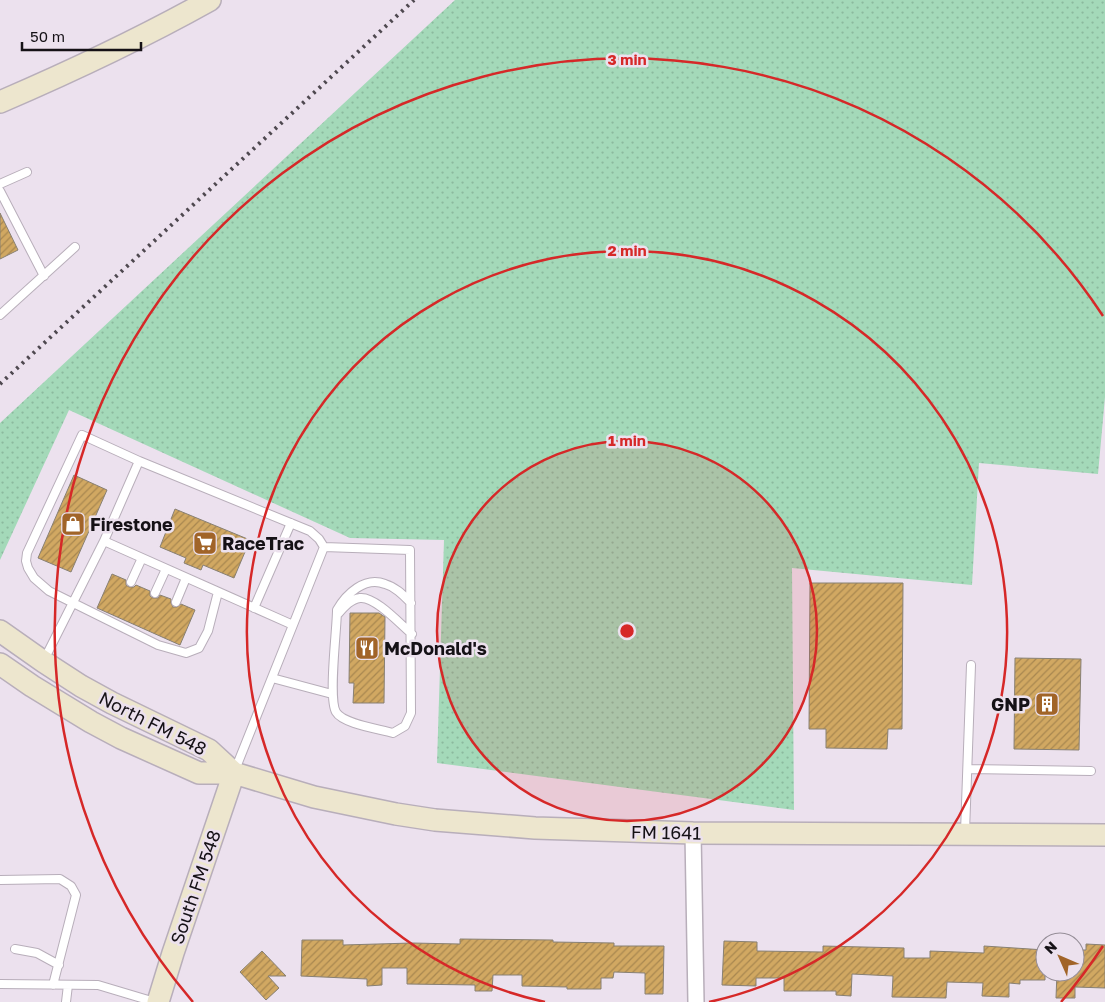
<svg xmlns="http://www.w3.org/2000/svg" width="1105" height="1002" font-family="'Golos Text',sans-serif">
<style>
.grass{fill:url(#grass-dots)}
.building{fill:url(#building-hatch);stroke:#888073}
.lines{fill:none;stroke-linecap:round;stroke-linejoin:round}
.lane-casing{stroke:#b8aeba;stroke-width:10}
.street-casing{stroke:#b8aeba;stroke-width:18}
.secondary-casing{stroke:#b8aeba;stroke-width:24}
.lane{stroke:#fff;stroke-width:8}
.street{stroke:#fff;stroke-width:15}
.secondary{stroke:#ede6ce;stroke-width:21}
.rail{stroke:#4e484f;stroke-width:4;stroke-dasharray:2.5 5;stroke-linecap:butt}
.ring{fill:none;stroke:#d62828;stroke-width:2.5}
.labels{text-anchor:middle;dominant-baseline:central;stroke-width:5;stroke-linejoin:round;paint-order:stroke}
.poi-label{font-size:18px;font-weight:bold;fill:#151116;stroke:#ece1ee;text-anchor:start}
.street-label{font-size:18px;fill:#151116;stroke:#ece1ee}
.centre{fill:#d62828;stroke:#ece1ee;stroke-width:2.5}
.ring-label{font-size:15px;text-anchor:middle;font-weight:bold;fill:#d62828;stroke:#ece1ee;stroke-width:5;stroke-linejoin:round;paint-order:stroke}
</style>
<defs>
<pattern id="grass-dots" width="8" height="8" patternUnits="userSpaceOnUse" patternTransform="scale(1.25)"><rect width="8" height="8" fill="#a4d9b9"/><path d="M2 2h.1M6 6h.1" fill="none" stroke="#8cb99e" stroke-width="1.8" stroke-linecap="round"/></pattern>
<pattern id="building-hatch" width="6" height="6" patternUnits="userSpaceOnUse" patternTransform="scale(1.25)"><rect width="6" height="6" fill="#d1a862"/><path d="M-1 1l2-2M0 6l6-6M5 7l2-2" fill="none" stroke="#a88750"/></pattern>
</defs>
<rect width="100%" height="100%" fill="#ece1ee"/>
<!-- grass -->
<path class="grass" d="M 455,0 L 1105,0 L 1105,397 L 1098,474 L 979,463 L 972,585 L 792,568 L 794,810 L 437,763 L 444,540 L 350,538 L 69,410 L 0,560 L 0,423 Z"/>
<!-- building -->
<path class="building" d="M 0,213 L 18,250 L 0,259 Z
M 74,475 L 107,490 L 71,572 L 38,558 Z
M 175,509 L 250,540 L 234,578 L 203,565 L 201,570 L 184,563 L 186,558 L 160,547 Z
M 112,574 L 126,580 L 126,585 L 129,587 L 134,587 L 136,585 L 150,591 L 150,596 L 153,598 L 158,598 L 160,595 L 171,599 L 171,603 L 173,607 L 177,607 L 181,604 L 195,610 L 180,645 L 97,608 Z
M 810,583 L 903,583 L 902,729 L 888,729 L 887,749 L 826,748 L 826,729 L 809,729 Z
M 350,613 L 379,613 L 385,617 L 384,703 L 353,703 L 354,683 L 349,683 Z
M 1015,658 L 1081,659 L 1079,750 L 1014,749 Z
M 460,939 L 553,940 L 553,942 L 614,943 L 614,946 L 664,946 L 663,994 L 645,994 L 645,973 L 614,972 L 613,978 L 601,978 L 601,989 L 567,989 L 567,987 L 522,986 L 522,975 L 493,975 L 492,991 L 475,991 L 475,985 L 407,984 L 407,968 L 382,968 L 382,985 L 367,986 L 367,979 L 301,976 L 302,940 L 343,940 L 343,945 L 412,943 L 460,944 Z
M 724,941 L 757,942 L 757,951 L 823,952 L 823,946 L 904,948 L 904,958 L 930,958 L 930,951 L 984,953 L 984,946 L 1045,950 L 1045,980 L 1020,980 L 1020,984 L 1009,983 L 1009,997 L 982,996 L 983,983 L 947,982 L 946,998 L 892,997 L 893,976 L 852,974 L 851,996 L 836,995 L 836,991 L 784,991 L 784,978 L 756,978 L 756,986 L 722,985 Z
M 1086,944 L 1105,945 L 1105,988 L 1075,987 L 1075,998 L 1056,998 L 1057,972 L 1075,972 L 1075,950 L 1086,950 Z
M 262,951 L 286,976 L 268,976 L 279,988 L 266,1000 L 240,972 Z"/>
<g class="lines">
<!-- lane casing -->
<g class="lane-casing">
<path id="lane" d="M 0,184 L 27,172
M 0,191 L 44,276
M 0,315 L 75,247
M 139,461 L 82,435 L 27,553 L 26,561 L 28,568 L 34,578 L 49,591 L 158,645 L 186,653 L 199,648 L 208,631 L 218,592
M 104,541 L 139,461 L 310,531 L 319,539 L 324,547 L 293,625
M 324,547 L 410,550 L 411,713 L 405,726 L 393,733 C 380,729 343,724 336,712 C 328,698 337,629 337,610 C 346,594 365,576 385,584 C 396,587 404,596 411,603
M 131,582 L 142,558
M 155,593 L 166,569
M 176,602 L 186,578
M 254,608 L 291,523
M 338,614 C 344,607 351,599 360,598 C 375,596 401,625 412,634
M 44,660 L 104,541 L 293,625 L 235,770
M 272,678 L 332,694
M 968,769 L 1091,771
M 965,832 L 971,665
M 0,880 L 60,879 L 71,886 L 76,895 L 53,985
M 15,949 L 37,953 L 59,965
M 0,984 L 98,985 L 155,1002
M 66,1002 L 68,985"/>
</g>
<!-- street casing -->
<g class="street-casing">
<path id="street" d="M 693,833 L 696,1002"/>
</g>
<!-- secondary casing -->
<g class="secondary-casing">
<path id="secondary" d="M 0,102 C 72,71 142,38 210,0
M 0,631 L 44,662 L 81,686 L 112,703 L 209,750 L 234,773
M 0,664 L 32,686 L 91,722 L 121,738 L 199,773 L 234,773 L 314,797 L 396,814 L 435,820 L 535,828 L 693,833 L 1105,835
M 158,1002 L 173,953 L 234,773"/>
</g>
<!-- lane -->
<use href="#lane" class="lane"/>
<!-- street -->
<use href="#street" class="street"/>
<!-- secondary -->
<use href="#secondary" class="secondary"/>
<!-- rail -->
<path class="rail" d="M 0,384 L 414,0"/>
</g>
<!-- distance rings -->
<circle cx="627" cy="631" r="190" fill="#d62828" fill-opacity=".12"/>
<g class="ring">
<circle cx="627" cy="631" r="190"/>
<path d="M545 1002A380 380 0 1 1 709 1002"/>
<path d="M1103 946A571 571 0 0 1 1061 1002M193 1002A571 571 0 1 1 1103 316"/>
</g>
<!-- icons -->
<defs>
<g id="shop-square" transform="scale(1.25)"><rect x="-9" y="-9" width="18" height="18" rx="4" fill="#a16428" stroke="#ece1ee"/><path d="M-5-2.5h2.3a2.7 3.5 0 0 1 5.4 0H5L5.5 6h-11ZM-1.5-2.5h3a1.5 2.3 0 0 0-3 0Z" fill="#fff"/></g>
<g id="supermarket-square" transform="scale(1.25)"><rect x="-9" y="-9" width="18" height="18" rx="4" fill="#a16428" stroke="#ece1ee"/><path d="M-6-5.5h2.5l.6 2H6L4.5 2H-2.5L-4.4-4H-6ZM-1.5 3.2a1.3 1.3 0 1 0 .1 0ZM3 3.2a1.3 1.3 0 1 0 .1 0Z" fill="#fff"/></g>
<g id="restaurant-square" transform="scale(1.25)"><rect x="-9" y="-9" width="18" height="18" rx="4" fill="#a16428" stroke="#ece1ee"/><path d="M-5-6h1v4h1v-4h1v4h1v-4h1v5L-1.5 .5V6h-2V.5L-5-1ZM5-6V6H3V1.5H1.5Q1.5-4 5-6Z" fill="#fff"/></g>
<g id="building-square" transform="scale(1.25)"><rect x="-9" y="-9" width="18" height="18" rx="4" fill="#a16428" stroke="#ece1ee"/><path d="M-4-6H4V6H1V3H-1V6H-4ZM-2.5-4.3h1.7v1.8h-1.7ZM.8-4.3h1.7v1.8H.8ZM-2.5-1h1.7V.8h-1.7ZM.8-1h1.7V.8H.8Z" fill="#fff"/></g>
</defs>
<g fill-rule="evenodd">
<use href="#shop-square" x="73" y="524"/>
<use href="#supermarket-square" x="205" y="543"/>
<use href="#restaurant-square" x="367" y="648"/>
<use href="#building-square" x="1047" y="704"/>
</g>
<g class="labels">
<!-- poi labels -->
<g class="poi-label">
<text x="90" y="524">Firestone</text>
<text x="222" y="543">RaceTrac</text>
<text x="384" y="648">McDonald's</text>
<text x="1030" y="704" text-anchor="end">GNP</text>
</g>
<!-- street labels -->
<g class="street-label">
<text transform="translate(153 723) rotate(27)">North FM 548</text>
<text transform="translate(666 832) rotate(1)">FM 1641</text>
<text transform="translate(195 887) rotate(-71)">South FM 548</text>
</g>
</g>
<circle cx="627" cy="631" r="8" class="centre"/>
<g class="ring-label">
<text x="627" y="65">3 min</text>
<text x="627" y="256">2 min</text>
<text x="627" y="446">1 min</text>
</g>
<!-- north arrow -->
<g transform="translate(1060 957) rotate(315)"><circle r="24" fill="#ece1ee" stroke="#968e98"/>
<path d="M0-4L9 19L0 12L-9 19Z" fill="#a16428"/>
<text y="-8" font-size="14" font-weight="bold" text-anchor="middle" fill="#151116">N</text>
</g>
<!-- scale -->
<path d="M22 42v8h119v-8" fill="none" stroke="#151116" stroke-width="2.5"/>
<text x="30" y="42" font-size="15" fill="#151116" stroke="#ece1ee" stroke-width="4" paint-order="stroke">50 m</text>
</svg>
